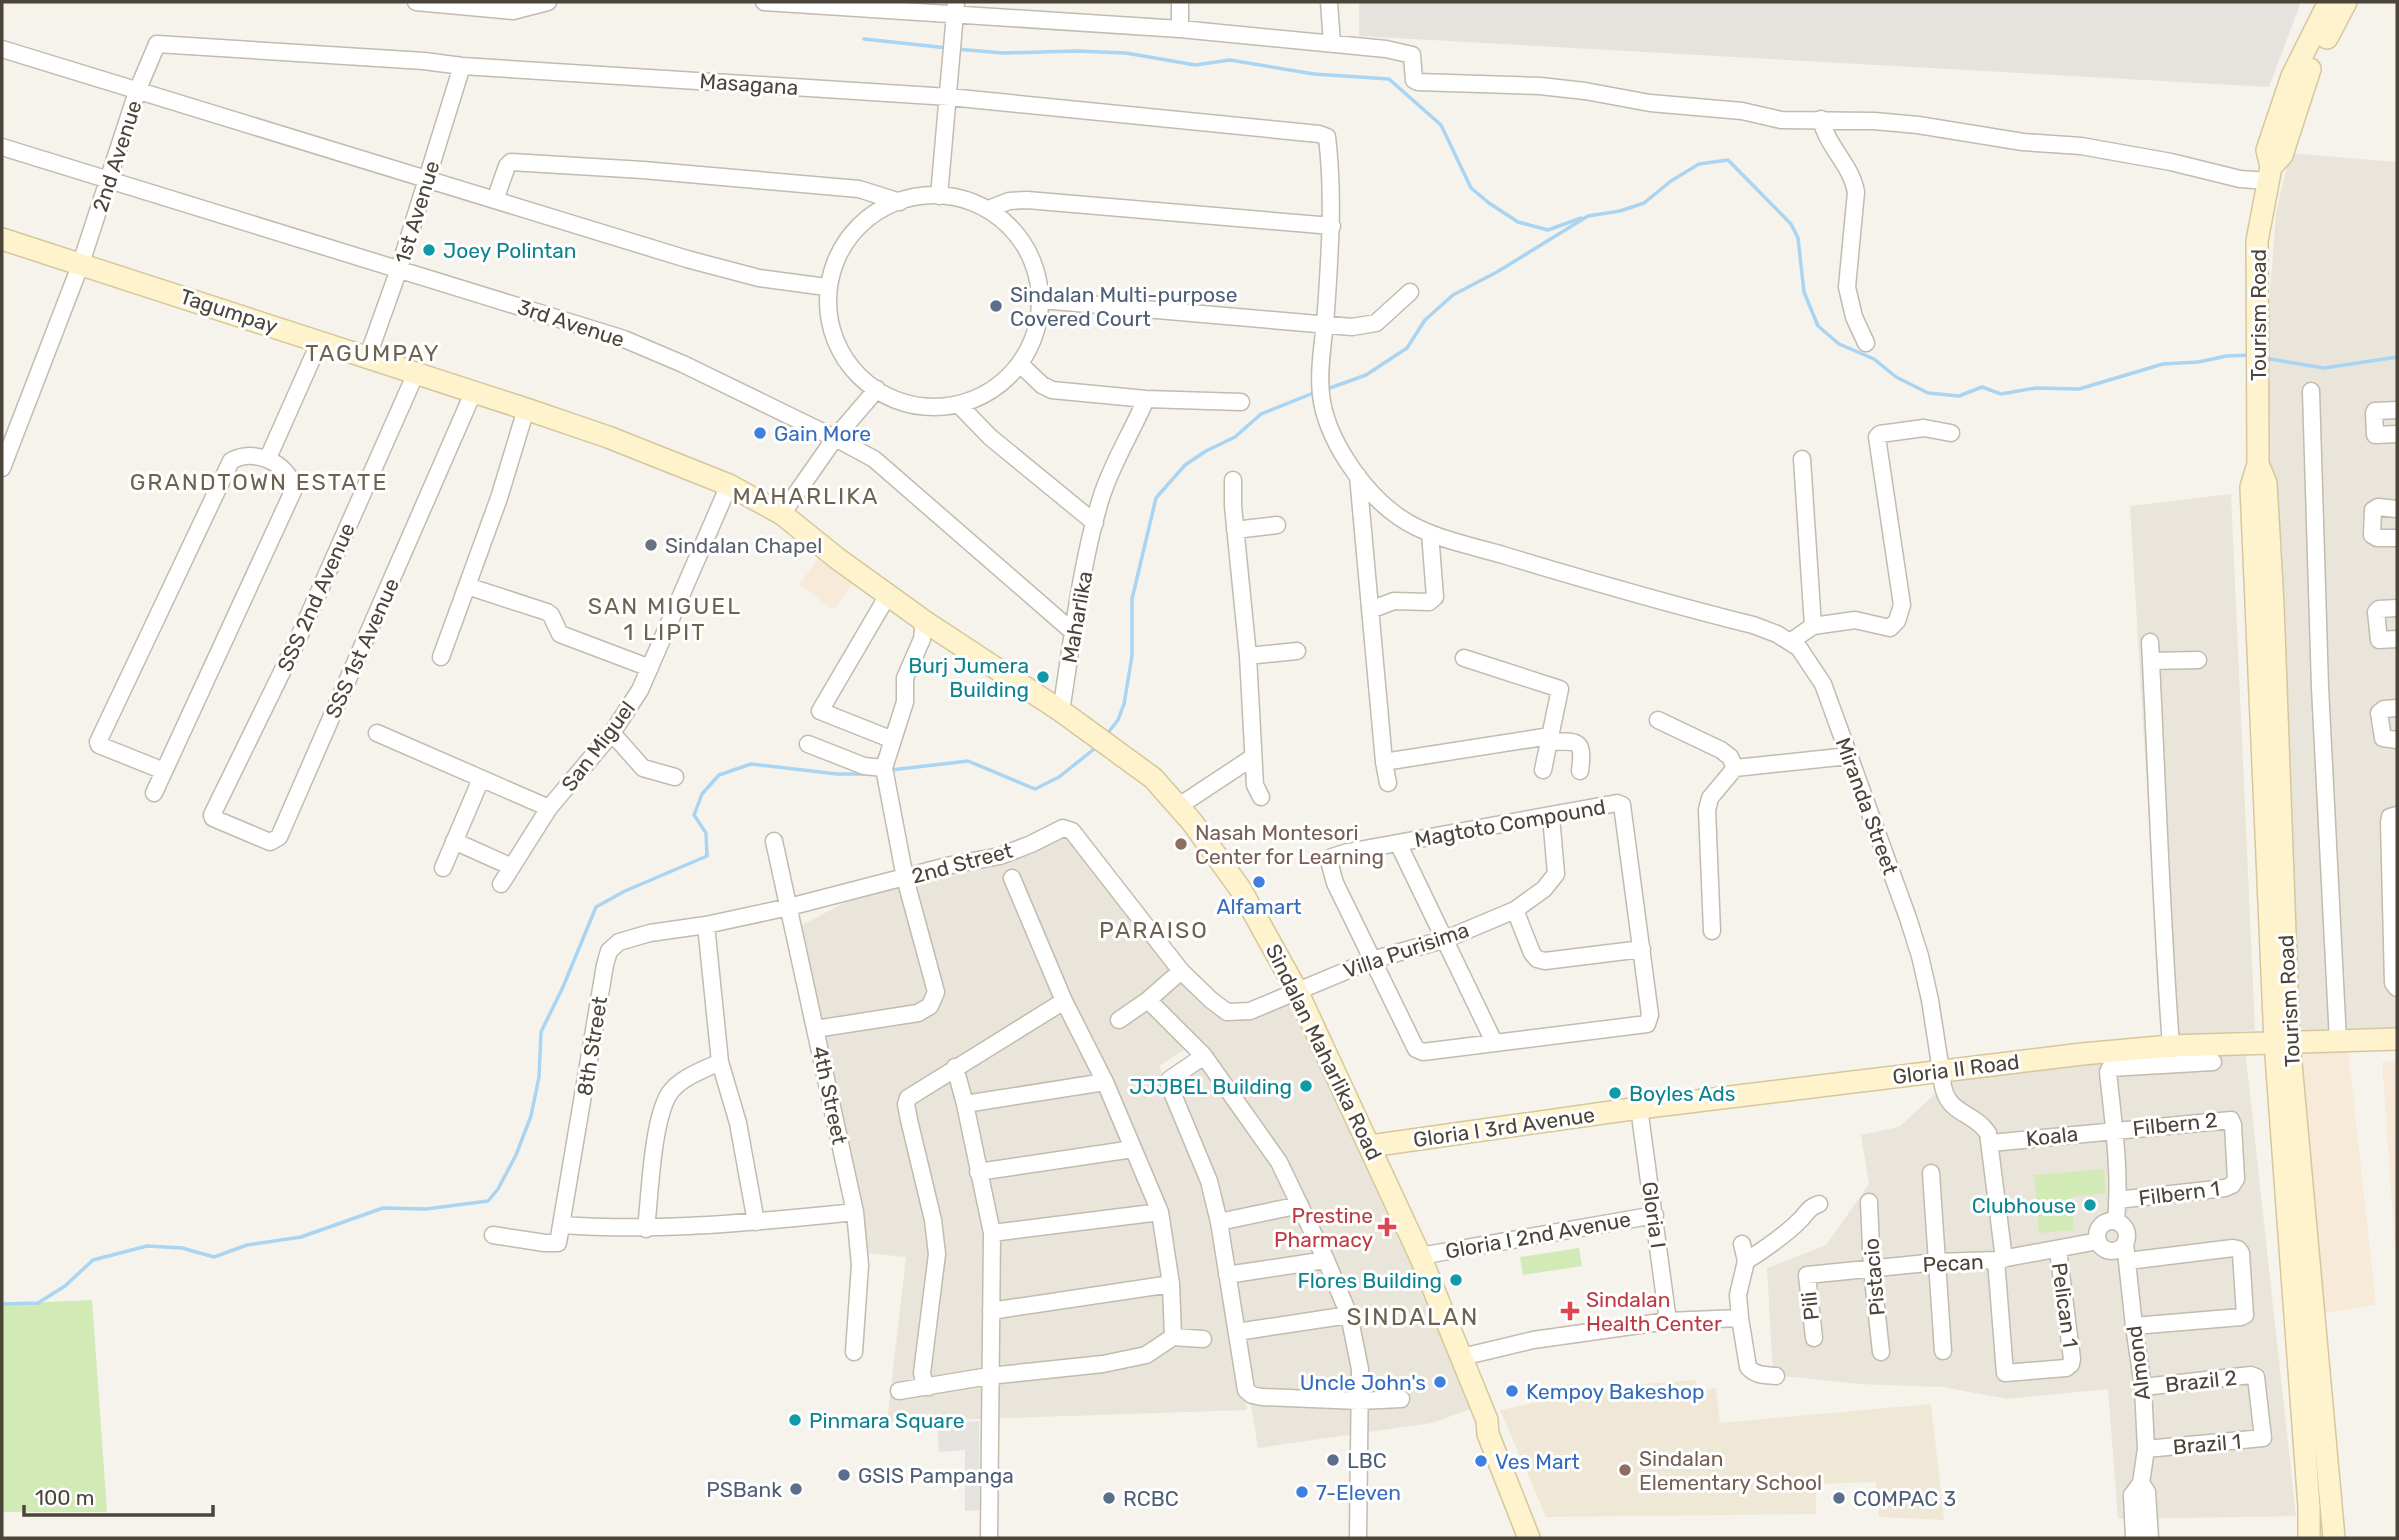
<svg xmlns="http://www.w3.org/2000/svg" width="2399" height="1540" font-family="Rubik,sans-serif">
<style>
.residential{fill:#eae5da}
.commercial{fill:#f7ead8}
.industrial{fill:#e6e2dd}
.education{fill:#efe8d6}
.green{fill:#d2eab5}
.parking{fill:#e5e3e0}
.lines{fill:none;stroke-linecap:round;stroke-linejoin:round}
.stream{stroke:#a9d4f2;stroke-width:3.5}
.street-casing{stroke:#c2bbae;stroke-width:19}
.secondary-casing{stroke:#d6c79b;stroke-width:24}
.street{stroke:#fff;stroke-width:16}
.secondary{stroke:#fff3cd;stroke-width:21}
.culture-dot{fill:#0f9aa8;stroke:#fff;stroke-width:2.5}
.service-dot{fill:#5c6f8a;stroke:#fff;stroke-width:2.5}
.shop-dot{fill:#3f7fe0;stroke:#fff;stroke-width:2.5}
.worship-dot{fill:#6b7280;stroke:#fff;stroke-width:2.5}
.education-dot{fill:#8d6e63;stroke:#fff;stroke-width:2.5}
.health-dot{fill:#e0444e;stroke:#fff;stroke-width:2.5}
.labels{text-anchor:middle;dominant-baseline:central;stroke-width:6;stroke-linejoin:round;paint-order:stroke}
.street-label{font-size:21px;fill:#4b4439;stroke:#fff}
.culture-label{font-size:21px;fill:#0d838f;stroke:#fff;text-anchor:end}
.service-label{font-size:21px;fill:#4e5e75;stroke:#fff;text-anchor:start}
.shop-label{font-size:21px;fill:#366cbe;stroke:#fff;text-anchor:start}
.worship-label{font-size:21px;fill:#5b616d;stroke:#fff;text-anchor:start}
.education-label{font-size:21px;fill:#785e54;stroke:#fff;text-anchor:start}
.health-label{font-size:21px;fill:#be3a42;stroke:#fff;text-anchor:end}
.neighbourhood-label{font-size:23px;letter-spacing:2px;fill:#6e6250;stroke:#fff}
.quarter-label{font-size:24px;letter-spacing:2px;fill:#6e6250;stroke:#fff}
</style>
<rect width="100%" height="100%" fill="#f6f3ec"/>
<!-- residential -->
<path class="residential" d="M 2290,153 L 2397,162 L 2397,1033 L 2292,1036 L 2263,385 L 2276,213 Z
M 2231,494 L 2255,1030 L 2162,1039 L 2130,506 Z
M 1064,830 L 1177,971 L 1146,1000 L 1190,1046 L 1159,1066 L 1192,1143 L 1228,1289 L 1247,1410 L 887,1422 L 906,1257 L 864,1253 L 799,927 L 847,901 Z
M 1180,975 L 1232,1018 L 1296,993 L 1473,1408 L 1432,1423 L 1258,1448 L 1223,1235 L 1167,1076 L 1200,1051 L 1153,1000 Z
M 2245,1049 L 2296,1516 L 2118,1519 L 2108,1389 L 2007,1399 L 1943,1387 L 1859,1384 L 1773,1375 L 1767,1268 L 1826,1245 L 1869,1184 L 1861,1135 L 1899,1127 L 1937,1092 L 1936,1077 Z"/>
<!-- commercial -->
<path class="commercial" d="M 818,558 L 853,582 L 834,610 L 799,585 Z
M 2347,1038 L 2376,1305 L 2305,1316 L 2281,1044 Z
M 2397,1061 L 2397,1276 L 2382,1062 Z"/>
<!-- industrial -->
<path class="industrial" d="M 1359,2 L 2301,2 L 2269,87 L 1359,36 Z"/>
<!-- education -->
<path class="education" d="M 1695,1380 L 1698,1390 L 1716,1388 L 1720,1423 L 1931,1404 L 1944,1520 L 1879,1517 L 1876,1482 L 1816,1484 L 1816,1514 L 1546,1517 L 1500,1410 L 1618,1386 Z"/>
<!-- green -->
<path class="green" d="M 2104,1169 L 2106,1193 L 2071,1197 L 2074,1230 L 2039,1233 L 2034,1175 Z
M 1579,1248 L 1582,1266 L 1523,1275 L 1520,1257 Z
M 92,1300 L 107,1512 L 2,1512 L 2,1304 Z"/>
<!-- parking -->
<path class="parking" d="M 979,1421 L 980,1510 L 965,1511 L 965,1450 L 939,1452 L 937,1424 Z"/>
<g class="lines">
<!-- stream -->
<path class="stream" d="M 864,39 L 948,48
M 956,49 L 1003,53 L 1076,51 L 1126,53 L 1195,65 L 1230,60 L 1314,74 L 1389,79 L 1441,125 L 1471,188 L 1489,203 L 1518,222 L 1548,230 L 1581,218
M 1588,216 L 1620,211 L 1644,203 L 1671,181 L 1699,164 L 1728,160 L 1791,224 L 1798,238 L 1804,292 L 1818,326 L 1839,344 L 1874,359 L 1896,377 L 1928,393 L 1959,396 L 1982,387 L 2001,394 L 2036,388 L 2079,389 L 2163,364 L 2198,362 L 2227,356 L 2250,355
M 2264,358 L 2324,368 L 2397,357
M 1327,389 L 1366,375 L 1407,348 L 1425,320 L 1453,295 L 1497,272 L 1588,216
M 1107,734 L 1118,720 L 1124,704 L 1132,656 L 1132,599 L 1156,498 L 1185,465 L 1206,451 L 1235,437 L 1261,414 L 1316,392
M 891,770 L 968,761 L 1035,789 L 1059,777 L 1098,746
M 2,1304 L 38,1303 L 65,1286 L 93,1260 L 147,1246 L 182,1248 L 214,1257 L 247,1245 L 301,1237 L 383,1208 L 426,1209 L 488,1201 L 498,1189 L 516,1155 L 531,1116 L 539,1077 L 541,1032 L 563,987 L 596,907 L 625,891 L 707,856 L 706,833 L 694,815 L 702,794 L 719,775 L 751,764 L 837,774 L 866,774"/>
<!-- street casing -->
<g class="street-casing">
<path id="street" d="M 416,2 L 513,11 L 548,2
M 764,2 L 1180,29 L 1386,49 L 1412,55 L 1414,80 L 1418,82 L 1540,86 L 1585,91 L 1650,103 L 1742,111 L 1781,120 L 1874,121 L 1918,125 L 2023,142 L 2081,146 L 2171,162 L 2240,179 L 2268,181
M 1180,2 L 1180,29
M 1329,2 L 1332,44
M 2,49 L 687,259 L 759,278 L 826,287
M 1821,119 C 1827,147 1851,164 1856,192 L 1847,287 L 1854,317 L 1866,343
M 2,147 L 624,339 L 683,364 L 835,438 L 874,459 L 1073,632
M828 301a106 106 0 1 1 212 0a106 106 0 1 1-212 0Z
M 939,196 L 956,2
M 495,200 L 507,166 L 511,162 L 643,170 L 859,189 L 900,202
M 991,208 L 1009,201 L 1027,200 L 1332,226
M 1041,300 L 1352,327 L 1376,323 L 1410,292
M 368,356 L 399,269 L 462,66
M 1021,365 L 1042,385 L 1052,390 L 1146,399 L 1241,402
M 416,373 L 298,639 L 212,815 L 213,818 L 270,842 L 279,837 L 473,393
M 2311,391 L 2320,687 L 2338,1041
M 960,406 L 990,437 L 1095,523
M 2397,410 L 2375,411 L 2374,413 L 2375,435 L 2397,434
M 268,458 L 320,341
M 2,468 L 80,266 L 138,89 L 157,44 L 424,61 L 462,66 L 949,97 L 1319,134 L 1327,137 C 1334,195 1330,252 1326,311 C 1324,339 1318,367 1321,395 C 1326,439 1363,492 1399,517 C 1429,538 1469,545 1503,555 C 1586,580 1669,604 1753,625 L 1777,634 L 1799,648 L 1823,684 L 1908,918 L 1920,956 L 1930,1000 L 1941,1071
M 1358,476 L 1384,762 L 1388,783
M 1233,480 L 1233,506 L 1248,656 L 1255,785 L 1261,797
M 2397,509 L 2378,507 L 2373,510 L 2372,535 L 2377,538 L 2397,538
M 782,514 L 835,438 L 877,389
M 1235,530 L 1277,525
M 467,586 L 547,612 L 551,615 L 560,634 L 650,668
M 888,595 L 820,711 L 893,740
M 2397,608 L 2379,609 L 2376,612 L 2379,640 L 2397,639
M 1370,610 L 1394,601 L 1429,602 L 1435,597 L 1430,533
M 1813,626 L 1855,620 L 1890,628 L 1897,621 L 1902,605 L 1877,437 L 1880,434 L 1924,428 L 1951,433
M 1790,642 L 1813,626 L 1802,459
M 2150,642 C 2157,777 2161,912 2171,1046
M 1248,656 L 1297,651
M 441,657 L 499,498 L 526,409
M 1464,658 L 1560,689 L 1543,770
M 2151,661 L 2198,660
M 2397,708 L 2384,709 L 2379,713 L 2383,738 L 2397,740
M 1061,711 C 1072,642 1081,563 1101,498 C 1112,463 1132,432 1146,399
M 1658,720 L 1721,750 L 1730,757 L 1735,768 L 1710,798 L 1707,810 L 1712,931
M 377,733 L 549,808
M 612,733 L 643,768 L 675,777
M 1549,742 C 1579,741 1584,739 1580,771
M 808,744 L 864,766 L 884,768 L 905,878 L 936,992 L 930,1006 L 918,1013 L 815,1029
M 1384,762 L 1550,736
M 884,768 L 905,702 L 905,678 L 922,639 L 924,621
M 1735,768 L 1849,756
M 154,793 L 294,489 C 288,462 254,448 231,461 L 98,742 L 99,745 L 164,771
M 1617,803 L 1622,805 L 1650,1015 L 1647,1024 L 1423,1052 L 1416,1049 L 1335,883 L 1329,861 L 1332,857 L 1348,852 Z
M 1179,806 L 1253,757
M 2397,815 L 2390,817 L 2389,822 L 2393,983 L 2397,988
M 454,841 L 512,867
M 774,841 L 855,1212 L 860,1265 L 854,1352
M 1398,843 L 1494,1042
M 443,868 L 481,779
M 1012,878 L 1064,1001 L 1105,1082 L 1160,1212 L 1171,1284 L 1173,1337
M 501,884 L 549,808 L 612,733 L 640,690 L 729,485
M 1515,910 L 1532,953 L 1537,959 L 1545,961 L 1642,949
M 1148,1000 L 1204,1056 L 1279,1162 L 1326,1260 L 1349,1315 L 1360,1369 L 1358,1538
M 1119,1020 L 1148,1000 L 1181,971
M 1204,1056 L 1170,1079 L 1169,1085 L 1209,1181 L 1219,1222 L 1246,1390 L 1252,1395 L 1262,1397 L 1359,1401 L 1401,1399
M 720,1062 L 738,1123 L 756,1222
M 955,1067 L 965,1104 L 992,1233 L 989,1538
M 1942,1080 C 1946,1116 1971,1109 1988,1133 L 2004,1259
M 965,1104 L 1105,1082
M 1639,1108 L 1668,1321
M 1991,1143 L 2231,1120 L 2233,1125 L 2236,1179 L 2232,1185 L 2225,1188 L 2117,1200
M 978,1172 L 1133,1149
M 1931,1173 L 1943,1351
M 1869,1202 L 1872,1270 L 1881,1352
M 2116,1221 C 2121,1172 2113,1121 2108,1072 L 2110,1068 L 2213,1062
M2097 1236a15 15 0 1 1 30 0a15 15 0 1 1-30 0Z
M 1219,1222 L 1300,1205
M 562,1225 C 660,1232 757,1222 855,1212
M 646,1229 C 650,1195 652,1122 669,1094 C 679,1078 703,1070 720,1062 L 706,925
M 992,1233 L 1160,1212
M 493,1235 L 545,1243 L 558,1243 L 605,965 L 609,951 L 619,942 L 650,933 L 706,925 L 789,907 L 951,865 L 1000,856 L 1031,844 L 1063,828 L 1072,831 L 1181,971 L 1211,1000 L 1227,1012 L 1250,1011 L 1372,960 L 1446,939 L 1515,910 L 1544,889 L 1556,874 L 1551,816
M 2125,1243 L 2134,1326 L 2143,1387 L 2146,1449 L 2141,1483 L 2132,1495 L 2134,1538
M 1420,1256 L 1655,1215
M 1996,1260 L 2005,1373 L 2066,1368 L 2071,1364 L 2072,1359 L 2058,1250
M 1746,1261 C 1765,1249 1786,1235 1802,1218 C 1808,1211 1810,1207 1819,1204
M 2128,1261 L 2233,1248 L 2238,1249 L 2241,1253 L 2245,1315 L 2241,1317 L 2134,1326
M 1227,1275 L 1326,1260
M 991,1311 L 1171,1284
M 1740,1318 L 1738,1295 L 1746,1261 L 1742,1244
M 1237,1332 L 1349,1315
M 1814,1338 L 1807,1275 L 1937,1262 L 1996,1260 L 2098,1241
M 1462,1357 L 1533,1340 L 1668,1321 L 1740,1318 L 1748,1367 C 1756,1376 1765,1375 1776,1376
M 929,1387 L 924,1382 L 922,1373 L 937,1254 L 933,1220 L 909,1120 L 906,1104 L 908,1098 L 1064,1001
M 2143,1387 L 2251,1375 L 2256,1377 L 2263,1438 L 2146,1449
M 899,1391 L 989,1376 L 1103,1364 L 1146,1355 L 1173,1337 L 1203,1339
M 2141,1483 L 2147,1492 L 2150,1538"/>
</g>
<!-- secondary casing -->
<g class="secondary-casing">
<path id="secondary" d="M 2327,38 L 2346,2
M 2271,167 L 2282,155 L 2310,69
M 2,239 L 526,409 L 608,437 L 729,485 L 782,514 L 838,559 L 924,621 L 1061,711 L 1153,778 L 1192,822 L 1241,890 L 1297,991 L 1420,1256 L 1487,1420 L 1488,1434 L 1529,1538
M 2258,464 L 2266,483 L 2273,605 L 2289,1041 L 2334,1538
M 1370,1146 L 1639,1108 L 2082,1054 L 2171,1046 L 2397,1039
M 2309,1538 L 2309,1507 L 2275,1042 L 2251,487 L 2258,464 L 2257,241 L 2271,167 L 2267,150 L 2292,76 L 2329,2"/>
</g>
<!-- street -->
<use href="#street" class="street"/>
<!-- secondary -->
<use href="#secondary" class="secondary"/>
</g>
<!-- markers -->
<g class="culture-dot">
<circle cx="429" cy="250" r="7"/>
<circle cx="1043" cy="677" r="7"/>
<circle cx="1306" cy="1086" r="7"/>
<circle cx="1615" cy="1093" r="7"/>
<circle cx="2090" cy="1205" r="7"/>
<circle cx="1456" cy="1280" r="7"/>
<circle cx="795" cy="1420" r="7"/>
</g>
<g class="service-dot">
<circle cx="996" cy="306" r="7"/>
<circle cx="1333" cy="1460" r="7"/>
<circle cx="844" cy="1475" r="7"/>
<circle cx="796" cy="1489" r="7"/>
<circle cx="1109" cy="1498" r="7"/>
<circle cx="1839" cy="1498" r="7"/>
</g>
<g class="shop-dot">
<circle cx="760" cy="433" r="7"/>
<circle cx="1259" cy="882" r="7"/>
<circle cx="1440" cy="1382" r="7"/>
<circle cx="1512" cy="1391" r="7"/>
<circle cx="1481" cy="1461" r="7"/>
<circle cx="1302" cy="1492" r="7"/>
</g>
<circle class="worship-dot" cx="651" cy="545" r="7"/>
<g class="education-dot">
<circle cx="1181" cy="844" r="7"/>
<circle cx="1625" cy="1470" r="7"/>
</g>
<g class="health-dot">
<path d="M1383.5 1216.5h7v7h7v7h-7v7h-7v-7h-7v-7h7z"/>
<path d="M1566.5 1300.5h7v7h7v7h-7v7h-7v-7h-7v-7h7z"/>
</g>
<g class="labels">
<!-- street labels -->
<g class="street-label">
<text transform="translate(749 84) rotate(4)">Masagana</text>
<text transform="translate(117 156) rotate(-72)">2nd Avenue</text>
<text transform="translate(417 212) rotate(-73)">1st Avenue</text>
<text transform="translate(229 311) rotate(18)">Tagumpay</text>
<text transform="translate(2258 315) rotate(-90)">Tourism Road</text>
<text transform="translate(571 323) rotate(18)">3rd Avenue</text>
<text transform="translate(316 597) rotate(-66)">SSS 2nd Avenue</text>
<text transform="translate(1077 617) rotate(-80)">Maharlika</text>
<text transform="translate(362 648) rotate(-66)">SSS 1st Avenue</text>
<text transform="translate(598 746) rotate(-53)">San Miguel</text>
<text transform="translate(1867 806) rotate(70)">Miranda Street</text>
<text transform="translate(1510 823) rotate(-10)">Magtoto Compound</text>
<text transform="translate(962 863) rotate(-15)">2nd Street</text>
<text transform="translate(1406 950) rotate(-19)">Villa Purisima</text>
<text transform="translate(2289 1001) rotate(-93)">Tourism Road</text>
<text transform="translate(592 1046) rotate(-81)">8th Street</text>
<text transform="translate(1324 1052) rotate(64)">Sindalan Maharlika Road</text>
<text transform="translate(1956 1069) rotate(-7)">Gloria II Road</text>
<text transform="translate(830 1095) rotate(78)">4th Street</text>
<text transform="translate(2175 1124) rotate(-6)">Filbern 2</text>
<text transform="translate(1504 1127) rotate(-8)">Gloria I 3rd Avenue</text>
<text transform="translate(2052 1136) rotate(-6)">Koala</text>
<text transform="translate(2179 1193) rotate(-7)">Filbern 1</text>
<text transform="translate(1654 1215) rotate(82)">Gloria I</text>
<text transform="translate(1538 1235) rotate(-10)">Gloria I 2nd Avenue</text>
<text transform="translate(1953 1263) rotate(-3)">Pecan</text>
<text transform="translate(1874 1277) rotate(-95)">Pistacio</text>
<text transform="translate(2065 1305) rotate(82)">Pelican 1</text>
<text transform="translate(1810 1306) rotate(-96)">Pili</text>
<text transform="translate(2138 1363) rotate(-97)">Almond</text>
<text transform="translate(2201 1381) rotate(-6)">Brazil 2</text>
<text transform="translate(2207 1444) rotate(-5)">Brazil 1</text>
</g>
<!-- culture labels -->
<g class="culture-label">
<text x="443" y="250" text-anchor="start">Joey Polintan</text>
<text x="1029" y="665">Burj Jumera<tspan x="1029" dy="24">Building</tspan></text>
<text x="1292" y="1086">JJJBEL Building</text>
<text x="1629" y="1093" text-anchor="start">Boyles Ads</text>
<text x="2076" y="1205">Clubhouse</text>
<text x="1442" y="1280">Flores Building</text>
<text x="809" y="1420" text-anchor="start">Pinmara Square</text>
</g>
<!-- service labels -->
<g class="service-label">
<text x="1010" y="294">Sindalan Multi-purpose<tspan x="1010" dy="24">Covered Court</tspan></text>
<text x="1347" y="1460">LBC</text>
<text x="858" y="1475">GSIS Pampanga</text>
<text x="782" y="1489" text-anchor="end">PSBank</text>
<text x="1123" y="1498">RCBC</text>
<text x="1853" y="1498">COMPAC 3</text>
</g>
<!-- shop labels -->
<g class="shop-label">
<text x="774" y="433">Gain More</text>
<text x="1259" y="906" text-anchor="middle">Alfamart</text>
<text x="1426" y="1382" text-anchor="end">Uncle John's</text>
<text x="1526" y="1391">Kempoy Bakeshop</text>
<text x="1495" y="1461">Ves Mart</text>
<text x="1316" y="1492">7-Eleven</text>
</g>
<!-- worship labels -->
<g class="worship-label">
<text x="665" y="545">Sindalan Chapel</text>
</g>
<!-- education labels -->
<g class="education-label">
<text x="1195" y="832">Nasah Montesori<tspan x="1195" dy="24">Center for Learning</tspan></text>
<text x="1639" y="1458">Sindalan<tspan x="1639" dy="24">Elementary School</tspan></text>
</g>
<!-- health labels -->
<g class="health-label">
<text x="1373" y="1215">Prestine<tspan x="1373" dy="24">Pharmacy</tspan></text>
<text x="1586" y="1299" text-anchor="start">Sindalan<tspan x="1586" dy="24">Health Center</tspan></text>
</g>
<!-- neighbourhood labels -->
<g class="neighbourhood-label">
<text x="373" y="353">TAGUMPAY</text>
<text x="259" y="482">GRANDTOWN ESTATE</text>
<text x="806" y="496">MAHARLIKA</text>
<text x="665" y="606">SAN MIGUEL<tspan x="665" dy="26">1 LIPIT</tspan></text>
<text x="1154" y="930">PARAISO</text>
</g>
<!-- quarter labels -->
<g class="quarter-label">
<text x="1413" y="1317">SINDALAN</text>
</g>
</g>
<!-- border -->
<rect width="2399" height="1540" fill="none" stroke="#4b4439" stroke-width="7"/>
<!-- scale -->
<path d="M24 1505v10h189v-10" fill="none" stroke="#4b4439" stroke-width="3.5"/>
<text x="35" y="1505" font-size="21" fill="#4b4439" stroke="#ffffff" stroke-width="5" paint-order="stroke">100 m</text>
</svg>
